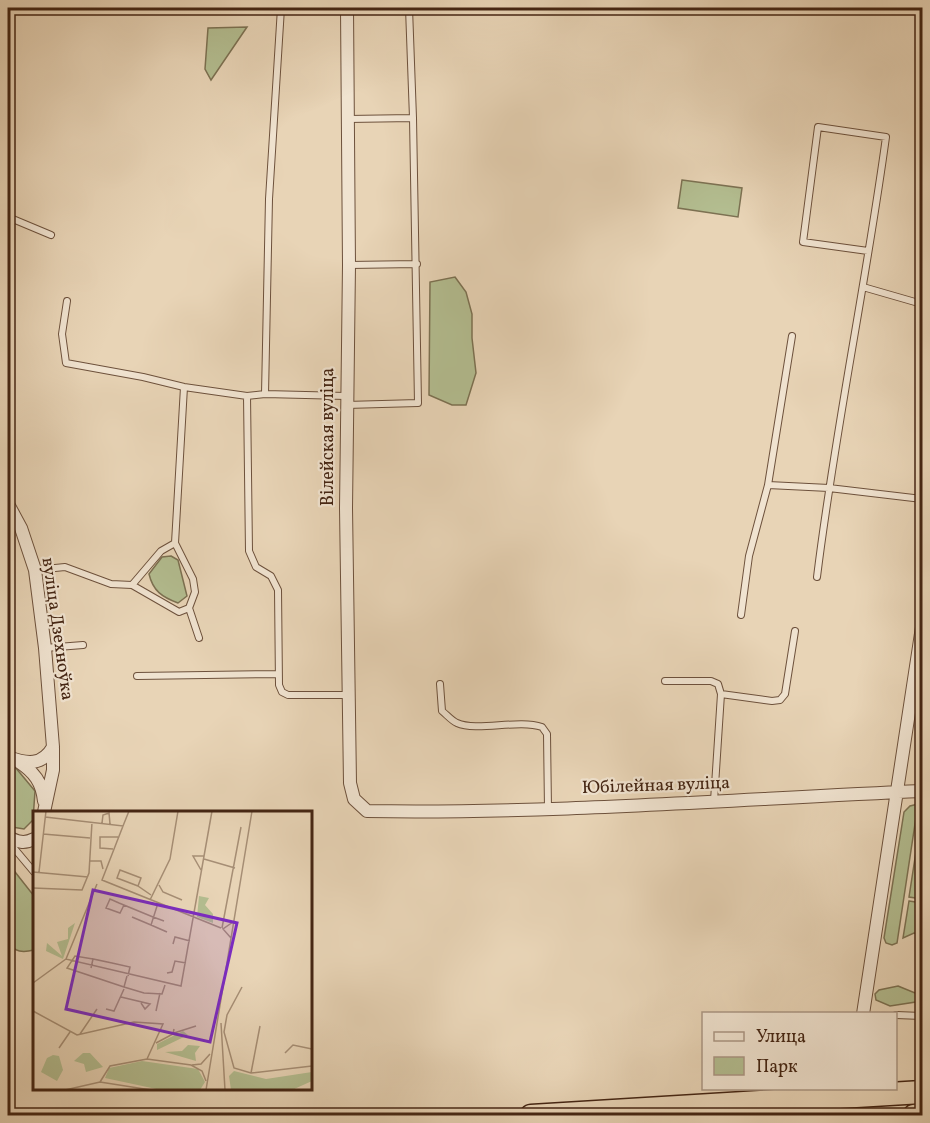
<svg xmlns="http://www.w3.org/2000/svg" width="930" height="1123" font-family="Vollkorn,serif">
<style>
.green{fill:#b3bd90;stroke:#7c7152;stroke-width:1.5}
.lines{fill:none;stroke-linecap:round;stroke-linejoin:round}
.lane-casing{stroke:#6d513c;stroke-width:8}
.street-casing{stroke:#6d513c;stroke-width:14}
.highway-casing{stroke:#442513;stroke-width:25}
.lane{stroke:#f0e3d0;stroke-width:6}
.street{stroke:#f0e3d0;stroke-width:12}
.highway{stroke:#e8d4b6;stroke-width:22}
.labels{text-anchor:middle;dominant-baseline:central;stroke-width:4.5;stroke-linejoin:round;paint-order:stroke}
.street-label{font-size:18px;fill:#442513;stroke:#f0e3d0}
.inset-road{fill:none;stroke:#a68e75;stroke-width:1.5}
.view{fill:#7b2cbf;fill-opacity:0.15;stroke:#7b2cbf;stroke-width:3}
.inset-edge{fill:none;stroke:#442513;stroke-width:3}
</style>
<rect width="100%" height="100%" fill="#e8d4b6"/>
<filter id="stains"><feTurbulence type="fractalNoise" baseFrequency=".00333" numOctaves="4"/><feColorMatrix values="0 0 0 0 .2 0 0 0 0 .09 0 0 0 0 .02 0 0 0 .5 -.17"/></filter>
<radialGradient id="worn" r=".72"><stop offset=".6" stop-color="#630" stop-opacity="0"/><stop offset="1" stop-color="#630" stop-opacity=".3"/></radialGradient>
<!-- green -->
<path class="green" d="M 247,27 L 211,80 L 205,69 L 208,28 Z
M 682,180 L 742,188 L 738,217 L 678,208 Z
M 455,277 L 466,292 L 472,314 L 472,338 L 476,373 L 466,405 L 452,405 L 429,395 L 430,282 Z
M 171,556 L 178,560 L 187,596 L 178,603 C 162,597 153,591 149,574 L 162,557 Z
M 8,765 L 15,767 L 35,791 L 33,820 L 24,829 L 12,827 L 8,824 Z
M 918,804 L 897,943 L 892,945 L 886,943 L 884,938 L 904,812 L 910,806 Z
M 922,831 L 922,899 L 909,897 L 919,832 Z
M 8,863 L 34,896 L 34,950 C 22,953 16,952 8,943 Z
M 909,901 L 922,903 L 922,934 L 914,933 L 903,938 Z
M 898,986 L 915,993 L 922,992 L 922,1001 L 890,1006 L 876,1000 L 875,994 L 879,990 Z"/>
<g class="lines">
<!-- lane casing -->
<g class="lane-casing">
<path id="lane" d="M 281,8 L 269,199 L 265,394 L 346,396
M 409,8 L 413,118
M 8,217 L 51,235
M 349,265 L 417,264
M 863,287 L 922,304
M 67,301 L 62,334 L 66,363 L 143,377 L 184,387 L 247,396
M 265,394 L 247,396 L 249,551 L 256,567 L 271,576 L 278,590 L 279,685 L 282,692 L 288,695 L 349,695
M 346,405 L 418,403 L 413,118 L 348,119
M 768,485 L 792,336
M 175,543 L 161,551 L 132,585 L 179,612 L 189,608 L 195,592 L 193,579 L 175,543 L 184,387
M 35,570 L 65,567 L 111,584 L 132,585
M 817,577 C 835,430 866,284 886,137 L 818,127 L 803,242 L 868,251
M 189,608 L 199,638
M 741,615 L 749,556 L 768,485 L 829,488 L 922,499
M 45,648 L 83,645
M 137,676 L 278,674
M 665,681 L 711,681 L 718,684 L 721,694 L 714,801
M 440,684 L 442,711 C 447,715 452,721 457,723 C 477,732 518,719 542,727 L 547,734 L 548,809
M 721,694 L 772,701 L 780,700 L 785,694 L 795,631
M 8,841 L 34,872
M 896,1015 L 922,1016"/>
</g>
<!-- street casing -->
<g class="street-casing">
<path id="street" d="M 347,8 L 349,265 L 346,508 L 350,783 L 354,799 L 367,811 C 552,814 738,799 922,791
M 8,504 L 21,528 L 35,570 L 45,648 L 53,747 C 42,766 27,764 8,757
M 19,762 C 34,772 42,782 44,801
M 44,812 L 53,770 L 53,748
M 8,837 C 18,842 24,844 34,839
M 863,1014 L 922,627"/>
</g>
<!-- highway casing -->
<g class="highway-casing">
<path id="highway" d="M 531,1116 L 922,1092
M 914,1116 L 922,1115"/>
</g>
<!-- lane -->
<use href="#lane" class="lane"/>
<!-- street -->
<use href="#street" class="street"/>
<!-- highway -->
<use href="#highway" class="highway"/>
</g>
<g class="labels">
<!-- street labels -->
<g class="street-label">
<text transform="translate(328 437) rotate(-90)">Вілейская вуліца</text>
<text transform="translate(57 629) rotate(82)">вуліца Дзехноўка</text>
<text transform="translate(656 786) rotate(-2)">Юбілейная вуліца</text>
</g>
</g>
<!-- overview -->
<g transform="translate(33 811)">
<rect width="279" height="279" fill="#e8d4b6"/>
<path d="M 166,85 L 176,87 L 172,94 L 180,103 L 180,112 L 164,106 ZM 42,112 L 30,148 L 13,140 L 14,132 L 29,145 L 24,131 L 35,128 L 35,117 ZM 150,220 L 155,224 L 124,239 L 124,233 ZM 155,234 L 167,235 L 162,242 L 163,250 L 132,241 L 149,240 ZM 50,242 L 57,242 L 70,256 L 53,261 L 51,253 L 41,250 ZM 20,244 L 26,245 L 30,259 L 24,270 L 8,261 L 14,247 ZM 109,250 L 165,258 L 172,271 L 167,279 L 128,279 L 72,267 L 76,257 ZM 201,260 L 233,268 L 279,261 L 279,270 L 259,279 L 198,279 L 196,265 Z" fill="#b3bd90"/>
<path class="inset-road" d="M 12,6 L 90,15 L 96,0M 69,12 L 70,4 L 76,2 L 77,13M 90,15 L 69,69 L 188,117M 10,23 L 57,27M 80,38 L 67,37 L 67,26 L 85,26M 171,48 L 202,57M 57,50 L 68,50 L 70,58M 168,59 L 160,45 L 171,45M 0,61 L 55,66M 6,61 L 13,0M 126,74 L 130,81 L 149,89M 105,75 L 84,67 L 87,59 L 108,67 L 105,75 L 118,84M 0,77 L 49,79 L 56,62 L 59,11M 117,89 L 137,48 L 145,0M 125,92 L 118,114 L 134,121M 91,94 L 87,102 L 73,97 L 77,88 L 86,92 L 120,106 L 131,110M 99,106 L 118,114M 189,117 L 208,16M 198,127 L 190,118 L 200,111M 140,133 L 142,126 L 157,130M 33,148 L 64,73M 60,148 L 42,145 L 34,157 L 91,176 L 94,165M 58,157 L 60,148 L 79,152 L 97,156 L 95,165M 134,162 L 139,161 L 142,150 L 153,152M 0,172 L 33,148 L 148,175 L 179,0M 91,176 L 111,182 L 129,183 L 132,174M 209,176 L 194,204 L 191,221 L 201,257 L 218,262 L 279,255M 88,186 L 117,193 L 112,198 L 108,192M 73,198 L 81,200 L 91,178M 0,200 L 44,224 L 101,211 L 130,213 L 114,248M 123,200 L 127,182M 188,212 L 192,279M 141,222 L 163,215M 47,223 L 64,198M 123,232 L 140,223 L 141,218M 26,237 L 37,221M 252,242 L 260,234 L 279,238M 159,254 L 168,253 L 177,243M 218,262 L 227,215M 67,271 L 77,255 L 114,248 L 158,254 L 169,260 L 173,270M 32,279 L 67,271 L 118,279M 173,279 L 219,0"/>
<path class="view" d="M 60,79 L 204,112 L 177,231 L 33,198 Z"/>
<rect width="279" height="279" class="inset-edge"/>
</g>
<!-- margin -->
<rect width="930" height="1123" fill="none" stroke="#e8d4b6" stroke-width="30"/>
<rect x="9" y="9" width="912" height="1105" fill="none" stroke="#442513" stroke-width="3"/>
<rect x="15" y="15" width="900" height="1093" fill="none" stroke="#442513" stroke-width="1.5"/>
<!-- legend -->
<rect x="702" y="1012" width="195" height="78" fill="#f0e3d0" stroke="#ab9784" stroke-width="1.5"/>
<rect x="714" y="1032" width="30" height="9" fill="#f0e3d0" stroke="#ab9784" stroke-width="1.5"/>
<text x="756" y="1042" font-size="18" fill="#442513">Улица</text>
<rect x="714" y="1057" width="30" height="18" fill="#b3bd90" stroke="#ab9784" stroke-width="1.5"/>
<text x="756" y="1072" font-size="18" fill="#442513">Парк</text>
<rect width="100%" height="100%" filter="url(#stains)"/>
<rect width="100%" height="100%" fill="url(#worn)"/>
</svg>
